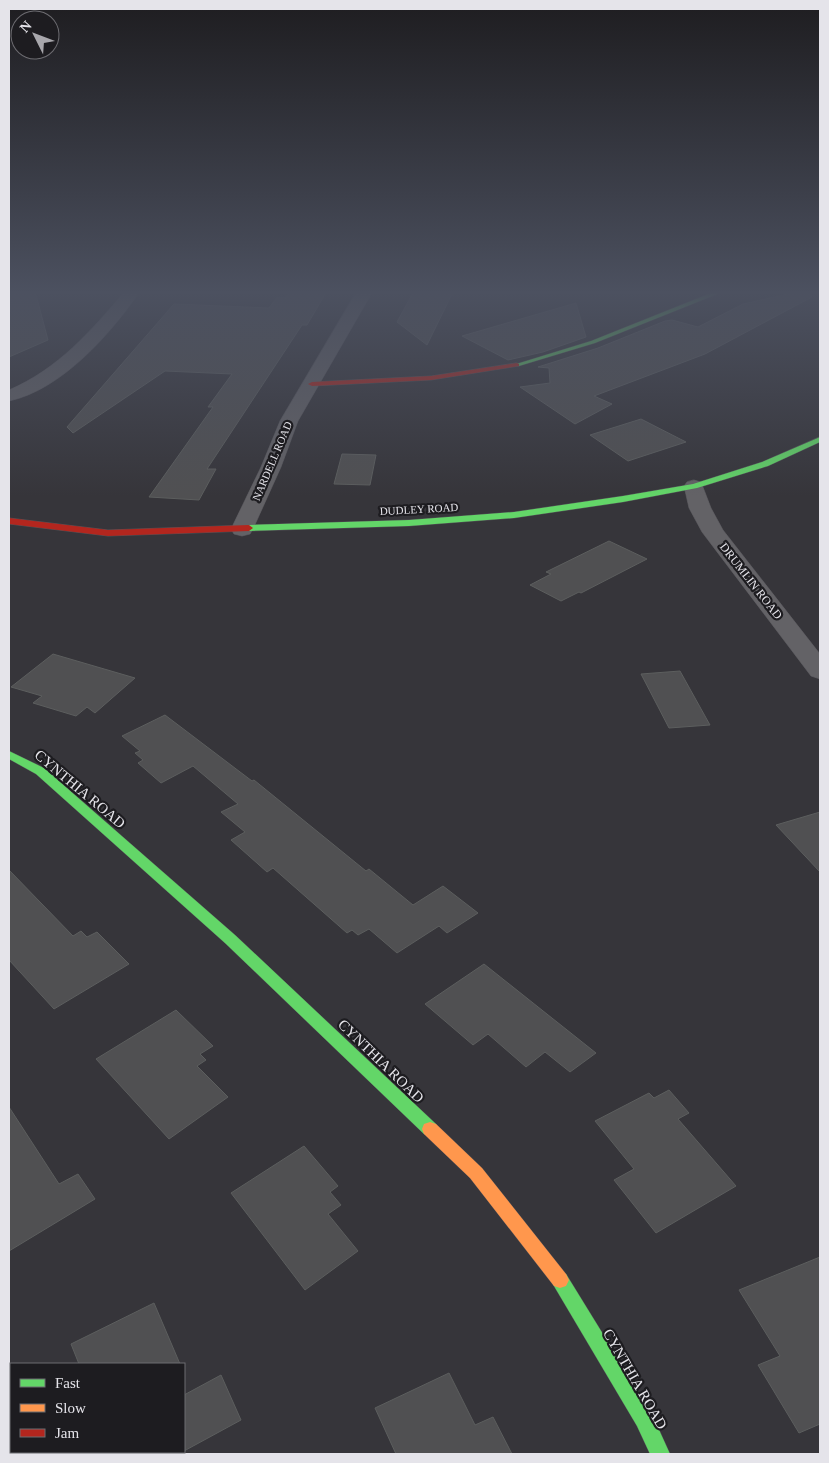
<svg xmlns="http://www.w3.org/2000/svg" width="829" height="1463" font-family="Georgia,serif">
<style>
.building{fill:#505052;stroke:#5c5e5e}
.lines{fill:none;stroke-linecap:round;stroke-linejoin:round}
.street-casing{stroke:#525156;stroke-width:1}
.fast-casing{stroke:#525156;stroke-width:1}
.slow-casing{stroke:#525156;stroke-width:1}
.jam-casing{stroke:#525156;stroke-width:1}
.street{fill:#636266;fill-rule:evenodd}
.fast{fill:#63d668;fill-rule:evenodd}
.slow{fill:#ff974d;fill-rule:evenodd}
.jam{fill:#b3261e;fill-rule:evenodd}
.labels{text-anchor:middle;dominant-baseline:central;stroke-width:4.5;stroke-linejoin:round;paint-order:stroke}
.far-street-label{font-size:11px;fill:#e5e4ea;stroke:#1d1c20}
.street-label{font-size:12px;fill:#e5e4ea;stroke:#1d1c20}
.near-street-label{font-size:15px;fill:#e5e4ea;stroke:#1d1c20}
</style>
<rect width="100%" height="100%" fill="#36353a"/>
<!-- building -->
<path class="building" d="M 9,291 L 35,291 L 48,340 L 9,357 Z
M 290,291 L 327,291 L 307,325 L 302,325 L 207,469 L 216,469 L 199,500 L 149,497 L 213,407 L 208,407 L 232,374 L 165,371 L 73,433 L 67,427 L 174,304 L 269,308 L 277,297 L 286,298 Z
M 414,291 L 444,291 L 443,293 L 452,294 L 427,345 L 397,322 Z
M 802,291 L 810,291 L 812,297 L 705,354 L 594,396 L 612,404 L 575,424 L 520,387 L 550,383 L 549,368 L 538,367 L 598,348 L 665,321 L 672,320 L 698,327 L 743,304 Z
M 576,303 L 586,337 L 543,352 L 508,360 L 462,336 Z
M 641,419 L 686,442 L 628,461 L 590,435 Z
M 342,454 L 376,455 L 370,485 L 334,484 Z
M 609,541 L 647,559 L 581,593 L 579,592 L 561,601 L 530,585 L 551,574 L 546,572 Z
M 53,654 L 135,678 L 95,713 L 87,707 L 76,716 L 33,703 L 42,696 L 11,687 Z
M 680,671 L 710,725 L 669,728 L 641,674 Z
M 165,715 L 252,781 L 254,780 L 366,871 L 369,869 L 413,905 L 443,886 L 478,913 L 447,933 L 439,926 L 397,953 L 369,929 L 358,935 L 352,930 L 347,933 L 273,868 L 267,872 L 231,840 L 245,832 L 221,812 L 238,804 L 193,766 L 161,783 L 138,763 L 143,760 L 135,753 L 140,751 L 122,736 Z
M 820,812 L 820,872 L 776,825 Z
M 9,870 L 73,936 L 81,931 L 87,937 L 97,932 L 129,964 L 54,1009 L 9,960 Z
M 484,964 L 596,1053 L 570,1072 L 545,1052 L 526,1067 L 488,1034 L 473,1045 L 425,1004 Z
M 176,1010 L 213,1046 L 200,1054 L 206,1060 L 197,1066 L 228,1097 L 169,1139 L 96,1059 Z
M 669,1090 L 689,1113 L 678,1119 L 736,1186 L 656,1233 L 614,1180 L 634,1169 L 595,1121 L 649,1093 L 654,1098 Z
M 9,1107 L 59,1184 L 78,1174 L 95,1199 L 9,1251 Z
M 304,1146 L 338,1186 L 330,1192 L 341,1205 L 328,1214 L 358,1251 L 305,1290 L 231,1193 Z
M 820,1257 L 820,1424 L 799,1433 L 758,1365 L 780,1356 L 739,1290 Z
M 154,1303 L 180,1364 L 79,1364 L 71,1344 Z
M 449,1373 L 475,1425 L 493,1417 L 512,1454 L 396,1454 L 375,1408 Z
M 221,1375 L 241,1420 L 184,1451 L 184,1395 Z"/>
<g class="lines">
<!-- street casing -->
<g class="street-casing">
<path id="street" d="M 125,291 L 140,291 C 111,334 61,390 9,401 L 9,390 C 58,369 91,331 125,291 Z
M 357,291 L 373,291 L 298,421 L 281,467 L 253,529 L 250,534 L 242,536 L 234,534 L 231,529 L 261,467 L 280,421 Z
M 694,480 L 701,482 L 711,508 L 723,530 L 820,654 L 820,679 L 811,676 L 702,532 L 689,508 L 684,486 L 687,482 Z"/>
</g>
<!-- fast casing -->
<g class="fast-casing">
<path id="fast" d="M 716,291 L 725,291 L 595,343 L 519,366 L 513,365 L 591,341 Z
M 820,437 L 820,442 L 768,466 L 697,488 L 623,502 L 514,518 L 409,526 L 249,531 L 245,528 L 249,525 L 409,520 L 514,512 L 623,496 L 693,484 L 762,462 Z
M 9,751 L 44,768 L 235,935 L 436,1124 L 438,1129 L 436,1134 L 430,1136 L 424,1134 L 225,943 L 36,774 L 9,759 Z
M 560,1272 L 566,1274 L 651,1412 L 670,1454 L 650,1454 L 637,1426 L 554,1286 L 551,1280 L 554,1274 Z"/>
</g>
<!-- slow casing -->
<g class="slow-casing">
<path id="slow" d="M 430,1122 L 436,1124 L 482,1168 L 566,1274 L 569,1280 L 566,1286 L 560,1288 L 554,1286 L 470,1178 L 424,1134 L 422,1129 L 424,1124 Z"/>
</g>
<!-- jam casing -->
<g class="jam-casing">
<path id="jam" d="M 517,363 L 519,364 L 519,366 L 431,380 L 312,386 L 308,384 L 312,382 L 431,376 Z
M 9,518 L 108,530 L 249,525 L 253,528 L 249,531 L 108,536 L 9,524 Z"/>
</g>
<!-- street -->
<use href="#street" class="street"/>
<!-- fast -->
<use href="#fast" class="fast"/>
<!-- slow -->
<use href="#slow" class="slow"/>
<!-- jam -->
<use href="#jam" class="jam"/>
</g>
<!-- sky -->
<linearGradient id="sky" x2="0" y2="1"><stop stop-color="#1e1d20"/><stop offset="0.59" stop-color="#4c5160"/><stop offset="1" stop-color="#4c5160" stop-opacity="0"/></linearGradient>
<rect width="829" height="496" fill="url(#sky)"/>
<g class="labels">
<!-- far-street labels -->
<g class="far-street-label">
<text transform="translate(272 461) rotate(-67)">NARDELL ROAD</text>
<text transform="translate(419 509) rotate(-3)">DUDLEY ROAD</text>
</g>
<!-- street labels -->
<g class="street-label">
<text transform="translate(751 581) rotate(52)">DRUMLIN ROAD</text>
</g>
<!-- near-street labels -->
<g class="near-street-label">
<text transform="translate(80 789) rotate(40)">CYNTHIA ROAD</text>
<text transform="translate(381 1061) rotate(44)">CYNTHIA ROAD</text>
<text transform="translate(635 1379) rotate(60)">CYNTHIA ROAD</text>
</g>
</g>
<!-- border -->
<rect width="829" height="1463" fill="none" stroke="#e5e4ea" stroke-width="20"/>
<!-- legend -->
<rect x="10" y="1363" width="175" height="90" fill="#1d1c20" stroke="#6d6c71"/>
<rect x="20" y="1379" width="25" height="8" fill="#63d668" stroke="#6d6c71"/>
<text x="55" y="1388" font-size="15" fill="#e5e4ea">Fast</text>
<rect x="20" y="1404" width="25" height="8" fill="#ff974d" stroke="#6d6c71"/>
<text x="55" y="1413" font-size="15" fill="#e5e4ea">Slow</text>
<rect x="20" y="1429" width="25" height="8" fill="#b3261e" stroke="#6d6c71"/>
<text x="55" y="1438" font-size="15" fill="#e5e4ea">Jam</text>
<!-- north arrow -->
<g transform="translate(35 35) rotate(312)"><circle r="24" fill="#1d1c20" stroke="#6d6c71"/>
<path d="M0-4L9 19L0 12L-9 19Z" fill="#a8a7ac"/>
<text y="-8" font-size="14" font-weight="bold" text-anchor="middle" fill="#e5e4ea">N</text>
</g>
</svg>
